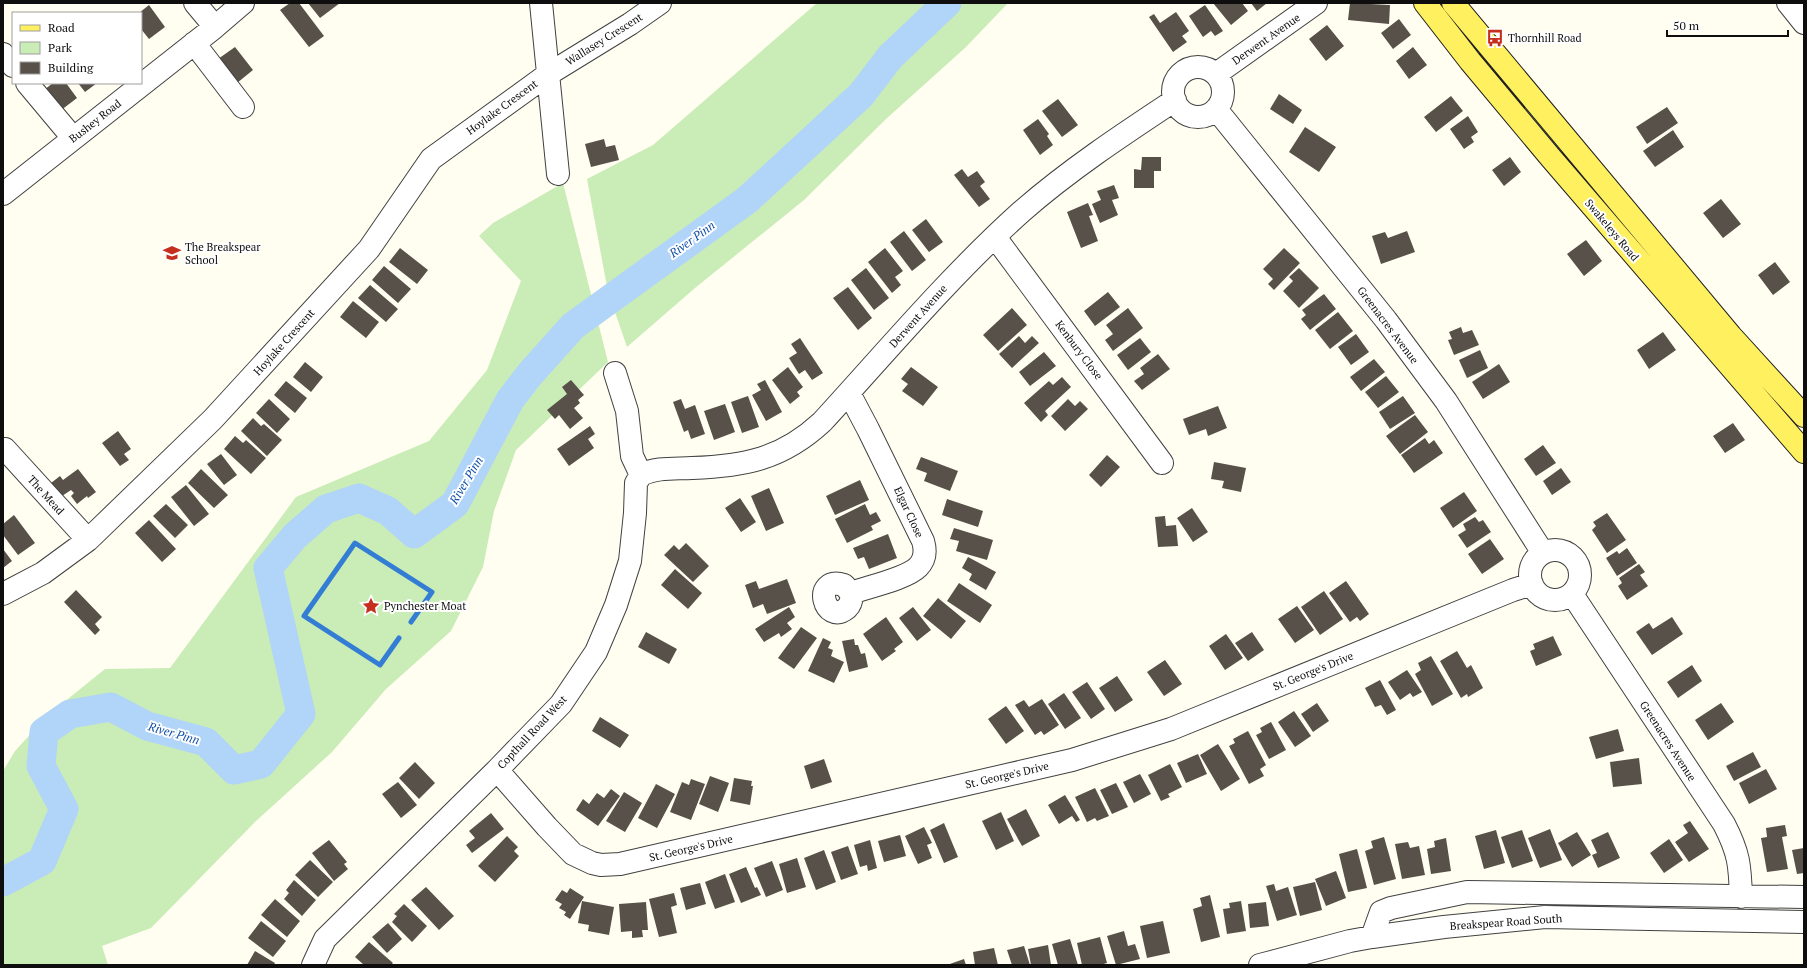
<svg xmlns="http://www.w3.org/2000/svg" width="1807" height="968" font-family="'PT Serif',serif">
<style>
.green{fill:#caecb7}
.lines{fill:none;stroke-linecap:round;stroke-linejoin:round}
.stream{stroke:#347dd4;stroke-width:5}
.river{stroke:#b1d4f9;stroke-width:29}
.building{fill:#58514a}
.minor-casing{stroke:#414141;stroke-width:24}
.major-casing{stroke:#1f1f1f;stroke-width:24}
.minor{stroke:#fff;stroke-width:22}
.major{stroke:#fff060;stroke-width:22}
.labels{text-anchor:middle;dominant-baseline:central;stroke-width:4;stroke-linejoin:round;paint-order:stroke}
.poi-label{font-size:11px;fill:#0e0e0e;stroke:#fff;text-anchor:start}
.street-label{font-size:11px;fill:#0e0e0e;stroke:#fff}
.water-label{font-size:12px;font-style:italic;fill:#104fa7;stroke:#fff}
</style>
<rect width="100%" height="100%" fill="#fffef0"/>
<!-- green -->
<path class="green" d="M 817,3 L 1008,3 L 966,47 L 886,119 L 804,200 L 695,288 L 627,347 L 608,292 L 587,179 L 653,145 Z
M 563,183 L 608,362 L 516,450 L 494,511 L 483,567 L 451,631 L 386,689 L 332,752 L 256,821 L 151,928 L 102,946 L 108,965 L 3,965 L 3,771 L 15,751 L 48,715 L 105,669 L 170,668 L 296,497 L 429,441 L 487,370 L 521,281 L 479,236 L 493,223 Z"/>
<g class="lines">
<!-- stream -->
<path class="stream" d="M 399,638 L 380,665 L 304,616 L 355,543 L 432,592 L 411,622"/>
<!-- river -->
<path class="river" d="M 3,882 L 42,861 L 64,809 L 41,766 L 44,732 L 70,714 L 111,707 L 147,726 L 206,742 L 234,770 L 261,764 L 301,714 L 268,568 L 295,536 L 326,509 L 359,498 L 388,511 L 414,534 L 455,504 L 510,400 L 530,374 L 573,326 L 747,200 L 861,95 L 890,57 L 947,3"/>
</g>
<!-- building -->
<path class="building" d="M 290,3 L 299,3 L 324,36 L 309,47 L 280,10 Z
M 308,3 L 340,3 L 320,18 Z
M 1213,3 L 1242,3 L 1248,11 L 1231,25 Z
M 1251,3 L 1267,3 L 1257,11 Z
M 1350,3 L 1390,5 L 1389,24 L 1348,20 Z
M 149,5 L 165,27 L 149,39 L 141,29 L 141,13 L 139,13 Z
M 1205,5 L 1223,31 L 1215,36 L 1211,31 L 1203,37 L 1189,16 Z
M 1176,12 L 1189,31 L 1182,36 L 1187,42 L 1173,52 L 1149,17 L 1154,14 L 1160,23 Z
M 1399,19 L 1411,35 L 1393,49 L 1381,33 Z
M 1327,25 L 1344,46 L 1326,61 L 1309,39 Z
M 235,47 L 253,70 L 237,83 L 218,59 Z
M 1413,47 L 1427,65 L 1409,79 L 1396,61 Z
M 53,83 L 66,83 L 77,98 L 56,114 L 40,93 Z
M 78,83 L 97,83 L 85,92 Z
M 1279,94 L 1302,110 L 1293,124 L 1270,109 Z
M 1451,96 L 1463,111 L 1436,132 L 1424,117 Z
M 1058,99 L 1078,125 L 1062,137 L 1042,111 Z
M 1667,107 L 1678,123 L 1647,144 L 1636,127 Z
M 1468,116 L 1478,132 L 1471,137 L 1474,142 L 1464,149 L 1450,129 Z
M 1038,119 L 1049,134 L 1047,136 L 1053,145 L 1040,155 L 1023,130 Z
M 1305,127 L 1336,147 L 1319,172 L 1289,152 Z
M 1673,130 L 1684,147 L 1655,167 L 1643,151 Z
M 604,139 L 606,147 L 615,145 L 619,160 L 591,167 L 585,144 Z
M 1142,157 L 1161,157 L 1161,171 L 1154,171 L 1154,188 L 1134,188 L 1134,169 L 1141,170 Z
M 1510,157 L 1521,172 L 1504,186 L 1492,170 Z
M 962,169 L 968,177 L 977,171 L 985,182 L 980,186 L 990,199 L 979,207 L 954,175 Z
M 1114,185 L 1119,198 L 1112,200 L 1118,215 L 1100,223 L 1092,204 L 1101,200 L 1097,191 Z
M 1721,199 L 1741,224 L 1723,238 L 1703,213 Z
M 1088,203 L 1093,215 L 1089,216 L 1098,241 L 1081,248 L 1067,212 Z
M 926,219 L 943,242 L 929,252 L 912,230 Z
M 904,231 L 926,260 L 912,271 L 890,242 Z
M 1407,231 L 1415,252 L 1381,264 L 1372,236 L 1385,232 L 1388,238 Z
M 1586,240 L 1602,261 L 1584,276 L 1567,254 Z
M 400,248 L 428,270 L 417,284 L 389,262 Z
M 885,248 L 903,271 L 895,277 L 901,285 L 892,293 L 868,262 Z
M 1284,248 L 1300,263 L 1274,290 L 1268,284 L 1273,279 L 1263,269 Z
M 1775,262 L 1790,282 L 1773,295 L 1758,275 Z
M 384,266 L 411,289 L 398,303 L 372,280 Z
M 866,268 L 889,298 L 874,310 L 851,280 Z
M 1299,268 L 1319,288 L 1299,308 L 1283,291 L 1293,281 L 1289,277 Z
M 370,285 L 398,309 L 386,322 L 358,298 Z
M 848,287 L 872,318 L 858,330 L 833,298 Z
M 1108,292 L 1120,307 L 1095,326 L 1084,311 Z
M 1324,294 L 1336,309 L 1310,330 L 1301,319 L 1306,315 L 1302,310 Z
M 353,301 L 379,322 L 366,338 L 340,317 Z
M 1012,308 L 1027,325 L 998,351 L 983,335 Z
M 1128,308 L 1143,328 L 1113,351 L 1105,340 L 1113,334 L 1106,325 Z
M 1338,312 L 1353,331 L 1330,349 L 1315,330 Z
M 1461,327 L 1463,333 L 1472,330 L 1479,345 L 1454,355 L 1448,340 L 1452,339 L 1449,332 Z
M 1663,332 L 1676,350 L 1649,369 L 1637,350 Z
M 1356,334 L 1369,352 L 1351,365 L 1338,347 Z
M 1019,336 L 1025,343 L 1032,336 L 1039,343 L 1012,368 L 999,354 Z
M 800,338 L 823,373 L 812,380 L 805,370 L 799,374 L 789,358 L 797,353 L 791,344 Z
M 1140,338 L 1151,352 L 1128,370 L 1117,355 Z
M 1480,350 L 1488,368 L 1467,378 L 1459,360 Z
M 1044,352 L 1056,366 L 1030,386 L 1019,372 Z
M 1158,354 L 1170,369 L 1142,390 L 1134,381 L 1144,374 L 1140,368 Z
M 1374,359 L 1385,372 L 1361,391 L 1350,377 Z
M 305,362 L 323,377 L 311,392 L 293,377 Z
M 1499,364 L 1510,382 L 1483,399 L 1472,382 Z
M 788,367 L 803,387 L 797,392 L 800,396 L 790,404 L 772,380 Z
M 911,367 L 938,387 L 923,406 L 902,391 L 908,384 L 901,379 Z
M 1386,376 L 1399,392 L 1378,408 L 1365,392 Z
M 1062,377 L 1071,387 L 1045,411 L 1048,415 L 1041,422 L 1024,403 L 1049,381 L 1053,385 Z
M 571,380 L 584,395 L 578,400 L 580,403 L 574,408 L 583,418 L 570,429 L 559,415 L 555,419 L 547,410 L 567,394 L 562,387 Z
M 765,380 L 782,412 L 766,421 L 752,395 L 761,390 L 757,384 Z
M 286,381 L 307,398 L 295,413 L 274,395 Z
M 748,396 L 759,427 L 742,433 L 731,402 Z
M 1403,396 L 1415,413 L 1390,429 L 1379,412 Z
M 269,399 L 290,419 L 277,433 L 256,413 Z
M 681,399 L 685,409 L 695,405 L 705,434 L 691,439 L 688,430 L 684,432 L 673,402 Z
M 1068,399 L 1075,406 L 1080,401 L 1088,409 L 1065,431 L 1051,416 Z
M 725,404 L 735,432 L 714,440 L 704,411 Z
M 1218,406 L 1227,428 L 1208,436 L 1206,429 L 1189,435 L 1183,419 Z
M 1415,415 L 1428,432 L 1400,454 L 1386,436 Z
M 253,418 L 261,426 L 264,424 L 282,440 L 267,456 L 241,431 Z
M 1733,423 L 1745,440 L 1725,453 L 1713,436 Z
M 590,426 L 595,434 L 588,439 L 594,448 L 569,466 L 557,449 Z
M 118,431 L 131,449 L 124,454 L 129,460 L 120,466 L 102,443 Z
M 235,436 L 243,443 L 246,440 L 266,458 L 251,474 L 224,449 Z
M 1425,438 L 1429,444 L 1434,440 L 1443,453 L 1414,473 L 1401,455 Z
M 1543,445 L 1556,463 L 1536,476 L 1524,459 Z
M 221,454 L 237,475 L 224,485 L 207,464 Z
M 1107,455 L 1120,467 L 1101,487 L 1089,475 Z
M 921,457 L 958,471 L 950,491 L 924,481 L 927,473 L 916,469 Z
M 1214,462 L 1246,468 L 1241,492 L 1222,488 L 1224,481 L 1211,479 Z
M 1561,468 L 1571,482 L 1552,495 L 1543,481 Z
M 78,469 L 96,492 L 88,498 L 87,496 L 77,504 L 71,496 L 74,493 L 71,490 L 62,496 L 51,483 L 60,476 L 63,480 Z
M 201,469 L 228,495 L 214,508 L 188,483 Z
M 860,480 L 869,500 L 835,515 L 826,496 Z
M 186,485 L 209,514 L 194,526 L 171,497 Z
M 769,488 L 784,523 L 766,531 L 751,496 Z
M 1464,492 L 1477,511 L 1453,528 L 1440,508 Z
M 740,498 L 756,522 L 741,532 L 725,508 Z
M 947,499 L 983,511 L 978,527 L 942,515 Z
M 166,504 L 188,525 L 175,538 L 153,516 Z
M 865,504 L 870,515 L 876,512 L 881,521 L 871,526 L 873,530 L 847,543 L 835,519 Z
M 1192,508 L 1208,532 L 1193,542 L 1177,518 Z
M 1607,513 L 1626,540 L 1607,553 L 1592,530 L 1596,526 L 1593,522 Z
M 14,515 L 35,543 L 18,555 L 3,535 L 3,524 Z
M 1165,516 L 1166,526 L 1176,525 L 1178,546 L 1158,547 L 1155,517 Z
M 1475,517 L 1479,522 L 1483,520 L 1491,532 L 1467,548 L 1458,535 L 1466,530 L 1463,524 Z
M 149,520 L 176,549 L 162,562 L 135,533 Z
M 954,528 L 993,540 L 987,560 L 956,551 L 959,541 L 950,539 Z
M 888,534 L 897,558 L 869,569 L 864,557 L 858,559 L 853,548 Z
M 1490,539 L 1504,559 L 1482,574 L 1468,554 Z
M 686,543 L 709,566 L 693,582 L 664,555 L 674,545 L 679,550 Z
M 1627,548 L 1637,563 L 1617,576 L 1606,558 L 1617,551 L 1619,554 Z
M 3,549 L 12,561 L 3,568 Z
M 968,557 L 996,572 L 986,590 L 969,580 L 972,574 L 962,568 Z
M 1639,564 L 1645,572 L 1640,575 L 1648,586 L 1627,600 L 1618,586 L 1622,583 L 1619,578 Z
M 675,569 L 702,593 L 688,609 L 661,585 Z
M 787,579 L 796,603 L 767,614 L 763,604 L 753,608 L 745,585 L 756,581 L 759,589 Z
M 1346,581 L 1369,614 L 1360,621 L 1357,617 L 1350,622 L 1329,593 Z
M 959,583 L 992,605 L 980,623 L 947,601 Z
M 76,590 L 102,617 L 95,624 L 100,630 L 95,635 L 64,602 Z
M 1324,591 L 1343,619 L 1320,635 L 1301,607 Z
M 938,598 L 966,621 L 951,639 L 923,616 Z
M 1297,606 L 1314,630 L 1295,643 L 1278,619 Z
M 789,607 L 795,617 L 787,623 L 792,629 L 781,637 L 779,633 L 764,642 L 755,629 Z
M 913,607 L 931,630 L 917,641 L 899,618 Z
M 886,617 L 903,642 L 894,649 L 896,651 L 882,661 L 863,634 Z
M 1672,617 L 1683,634 L 1652,655 L 1636,632 L 1649,623 L 1653,629 Z
M 801,627 L 817,638 L 794,669 L 778,658 Z
M 646,632 L 677,649 L 669,664 L 638,647 Z
M 1252,632 L 1264,650 L 1248,661 L 1235,643 Z
M 1226,634 L 1243,658 L 1225,670 L 1209,646 Z
M 1553,636 L 1562,655 L 1536,666 L 1530,651 L 1535,649 L 1533,644 Z
M 823,638 L 831,642 L 828,648 L 833,650 L 831,656 L 844,662 L 834,683 L 808,671 Z
M 854,639 L 855,645 L 858,645 L 861,654 L 865,653 L 868,667 L 849,672 L 842,641 Z
M 1457,651 L 1467,668 L 1471,665 L 1483,688 L 1468,697 L 1467,694 L 1461,698 L 1440,661 Z
M 1431,656 L 1453,694 L 1432,706 L 1415,674 L 1421,670 L 1418,663 Z
M 1165,660 L 1182,684 L 1164,696 L 1147,672 Z
M 1692,665 L 1702,681 L 1678,698 L 1667,682 Z
M 1407,670 L 1422,692 L 1413,697 L 1410,693 L 1400,700 L 1388,682 Z
M 1117,676 L 1133,700 L 1115,712 L 1099,688 Z
M 1380,680 L 1396,710 L 1387,715 L 1381,705 L 1375,707 L 1365,688 Z
M 1087,682 L 1105,709 L 1091,719 L 1072,692 Z
M 1064,693 L 1081,718 L 1065,729 L 1048,704 Z
M 1042,699 L 1059,725 L 1044,735 L 1041,731 L 1035,735 L 1015,705 L 1024,700 L 1029,707 Z
M 1317,703 L 1329,721 L 1313,732 L 1301,714 Z
M 1721,703 L 1734,722 L 1708,740 L 1695,720 Z
M 1006,706 L 1024,731 L 1006,744 L 988,719 Z
M 1294,711 L 1311,736 L 1295,747 L 1278,722 Z
M 600,717 L 629,735 L 620,748 L 592,731 Z
M 1271,722 L 1286,750 L 1269,759 L 1256,735 L 1262,732 L 1260,728 Z
M 1618,729 L 1624,751 L 1596,759 L 1589,737 Z
M 1248,731 L 1266,765 L 1260,769 L 1264,776 L 1249,784 L 1229,746 L 1235,743 L 1233,739 Z
M 1218,744 L 1240,779 L 1221,791 L 1200,755 Z
M 1753,752 L 1761,767 L 1734,781 L 1726,766 Z
M 1198,754 L 1207,774 L 1186,783 L 1177,763 Z
M 1639,758 L 1642,784 L 1613,787 L 1610,762 Z
M 824,759 L 832,782 L 811,789 L 804,766 Z
M 415,762 L 435,783 L 419,799 L 399,778 Z
M 1170,764 L 1182,787 L 1168,794 L 1170,797 L 1161,801 L 1148,775 Z
M 1766,769 L 1777,789 L 1749,804 L 1739,783 Z
M 1140,774 L 1151,794 L 1134,803 L 1123,782 Z
M 710,776 L 729,783 L 718,812 L 699,804 Z
M 734,778 L 752,781 L 751,786 L 753,786 L 750,805 L 730,801 Z
M 691,779 L 705,784 L 691,820 L 670,812 L 682,782 L 689,785 Z
M 398,782 L 417,805 L 401,818 L 382,794 Z
M 1116,783 L 1128,807 L 1112,814 L 1100,790 Z
M 656,784 L 675,794 L 657,828 L 638,818 Z
M 1095,788 L 1109,816 L 1097,821 L 1095,818 L 1087,822 L 1075,797 Z
M 611,789 L 620,796 L 598,826 L 576,810 L 583,799 L 589,804 L 597,793 L 604,798 Z
M 624,792 L 642,803 L 625,832 L 606,821 Z
M 1065,795 L 1080,820 L 1076,822 L 1072,816 L 1059,824 L 1048,805 Z
M 1026,809 L 1040,836 L 1022,846 L 1007,819 Z
M 1001,812 L 1014,841 L 996,850 L 982,821 Z
M 491,813 L 504,829 L 472,853 L 466,845 L 475,838 L 469,831 Z
M 1690,821 L 1709,849 L 1689,862 L 1675,842 L 1688,833 L 1683,825 Z
M 944,823 L 958,857 L 944,863 L 930,830 Z
M 1785,825 L 1787,836 L 1782,837 L 1788,869 L 1767,872 L 1761,838 L 1767,837 L 1766,828 Z
M 924,827 L 932,843 L 927,845 L 932,858 L 918,864 L 905,836 Z
M 1550,829 L 1562,860 L 1540,868 L 1528,838 Z
M 1496,830 L 1505,863 L 1484,869 L 1475,836 Z
M 1522,830 L 1533,861 L 1512,868 L 1501,837 Z
M 1577,832 L 1591,855 L 1572,867 L 1558,843 Z
M 1608,832 L 1620,858 L 1598,868 L 1592,855 L 1597,853 L 1591,840 Z
M 900,835 L 906,856 L 884,862 L 878,841 Z
M 507,836 L 518,847 L 514,851 L 519,856 L 495,882 L 478,866 Z
M 1384,837 L 1396,879 L 1374,885 L 1365,851 L 1373,848 L 1371,841 Z
M 1446,838 L 1451,871 L 1431,874 L 1427,849 L 1435,847 L 1434,841 Z
M 1669,839 L 1683,860 L 1664,873 L 1650,853 Z
M 329,840 L 347,862 L 344,864 L 348,869 L 334,881 L 312,853 Z
M 870,840 L 877,868 L 868,871 L 867,865 L 860,867 L 854,845 Z
M 1408,842 L 1410,848 L 1419,846 L 1425,875 L 1402,879 L 1395,844 Z
M 848,846 L 858,874 L 841,880 L 831,852 Z
M 1804,848 L 1804,873 L 1797,874 L 1792,850 Z
M 1357,849 L 1367,888 L 1348,892 L 1339,854 Z
M 824,850 L 836,882 L 816,890 L 804,858 Z
M 797,858 L 806,887 L 787,893 L 779,864 Z
M 310,860 L 333,882 L 318,897 L 295,875 Z
M 772,861 L 783,890 L 766,897 L 754,868 Z
M 746,867 L 755,888 L 757,887 L 761,895 L 741,903 L 729,874 Z
M 1336,871 L 1346,898 L 1326,906 L 1315,879 Z
M 725,874 L 735,902 L 715,909 L 705,882 Z
M 294,880 L 316,900 L 302,916 L 284,899 L 289,893 L 286,890 Z
M 1315,882 L 1322,910 L 1300,916 L 1293,887 Z
M 700,883 L 706,904 L 686,910 L 680,888 Z
M 1274,884 L 1276,891 L 1288,887 L 1297,915 L 1277,921 L 1266,886 Z
M 426,887 L 454,916 L 439,930 L 411,900 Z
M 570,888 L 584,897 L 570,919 L 564,915 L 566,912 L 559,908 L 562,904 L 555,900 L 562,890 L 567,893 Z
M 674,893 L 677,905 L 671,907 L 677,933 L 659,937 L 649,899 Z
M 1210,895 L 1220,937 L 1201,942 L 1193,909 L 1202,906 L 1200,898 Z
M 275,899 L 300,921 L 287,937 L 261,915 Z
M 582,901 L 614,907 L 609,935 L 588,931 L 589,925 L 578,923 Z
M 1241,901 L 1246,931 L 1227,934 L 1223,909 L 1230,908 L 1229,903 Z
M 646,902 L 648,930 L 642,930 L 643,937 L 632,938 L 632,931 L 621,932 L 619,904 Z
M 1266,902 L 1269,926 L 1250,928 L 1248,904 Z
M 404,904 L 427,926 L 412,942 L 392,922 L 397,916 L 394,914 Z
M 261,921 L 286,941 L 273,957 L 248,938 Z
M 1163,921 L 1170,953 L 1147,958 L 1140,926 Z
M 388,923 L 402,939 L 387,953 L 372,937 Z
M 1124,931 L 1128,946 L 1135,944 L 1140,959 L 1116,965 L 1107,936 Z
M 1100,937 L 1107,963 L 1100,965 L 1082,965 L 1077,943 Z
M 1070,939 L 1078,965 L 1058,965 L 1052,944 Z
M 369,942 L 393,963 L 391,965 L 364,965 L 355,957 Z
M 1048,945 L 1051,965 L 1031,965 L 1028,949 Z
M 1024,946 L 1030,965 L 1012,965 L 1007,950 Z
M 994,948 L 998,965 L 975,965 L 973,952 Z
M 255,951 L 275,963 L 274,965 L 247,965 Z
M 964,959 L 966,965 L 947,965 Z"/>
<g class="lines">
<!-- minor casing -->
<g class="minor-casing">
<path id="minor" d="M 195,3 L 215,27
M 541,3 L 558,174
M 1788,3 L 1804,23
M 194,43 L 243,107
M 3,54 L 13,66
M1173 92a25 25 0 1 1 50 0a25 25 0 1 1-50 0Z
M 1216,74 L 1316,3
M 27,83 L 73,138
M 1216,109 L 1386,320 L 1446,401 L 1543,553
M 3,194 L 215,27 L 243,3
M 995,237 L 1162,463
M 849,393 L 868,429 L 923,541 C 926,551 925,560 918,567 C 906,579 867,587 851,593 C 852,599 851,604 847,608 C 824,627 811,575 844,585 L 851,593
M 5,449 L 88,540
M 641,475 C 656,467 675,469 692,468 C 745,466 782,459 822,422 C 887,351 949,277 1021,212 C 1069,170 1122,135 1175,100
M1530 575a25 25 0 1 1 50 0a25 25 0 1 1-50 0Z
M 3,594 L 43,573 L 88,540 L 213,419 L 369,249 L 431,159 L 547,75 L 630,24 L 660,3
M 1572,594 L 1724,824 C 1739,853 1740,865 1741,897
M 497,770 L 547,827 L 573,854 L 592,863 L 601,865 L 620,864 L 1072,760 L 1171,729 L 1513,590 L 1532,584
M 1372,937 L 1381,912 L 1391,908 L 1467,892 L 1804,897
M 313,965 L 325,939 L 497,770 L 561,704 L 596,652 L 616,605 L 630,561 L 635,513 L 636,483 L 641,475 L 632,456 L 627,411 L 615,373
M 1260,965 L 1350,941 L 1372,937 L 1444,927 L 1545,917 L 1804,922"/>
</g>
<!-- major casing -->
<g class="major-casing">
<path id="major" d="M 1425,3 L 1470,61 L 1551,158 L 1804,452
M 1453,3 L 1731,336 L 1804,416"/>
</g>
<!-- minor -->
<use href="#minor" class="minor"/>
<!-- major -->
<use href="#major" class="major"/>
</g>
<!-- icons -->
<defs>
<g id="bus-bare" transform="scale(1.38)"><path d="M-5-6H5V4H4V6H2V4H-2V6H-4V4H-5ZM-3.5-4V0h7V-4ZM-3.5 1.2v1.5H-2V1.2ZM2 1.2v1.5H3.5V1.2Z" fill="#c62f1e" stroke="#fff" stroke-width="2.5" paint-order="stroke"/></g>
<g id="school-bare" transform="scale(1.38)"><path d="M0-5L7-2L0 1L-7-2ZM-4 1L0 2.5L4 1V4Q0 6-4 4Z" fill="#c62f1e" stroke="#fff" stroke-width="2.5" paint-order="stroke"/></g>
<g id="sight-bare" transform="scale(1.38)"><path d="M0-6L1.8-2.2L6-1.7L2.9 1.2L3.7 5.4L0 3.3L-3.7 5.4L-2.9 1.2L-6-1.7L-1.8-2.2Z" fill="#c62f1e" stroke="#fff" stroke-width="2.5" paint-order="stroke"/></g>
</defs>
<g fill-rule="evenodd">
<use href="#bus-bare" x="1495" y="38"/>
<use href="#school-bare" x="172" y="253"/>
<use href="#sight-bare" x="371" y="606"/>
</g>
<g class="labels">
<!-- poi labels -->
<g class="poi-label">
<text x="1508" y="38">Thornhill Road</text>
<text x="185" y="247">The Breakspear<tspan x="185" dy="13">School</tspan></text>
<text x="384" y="606">Pynchester Moat</text>
</g>
<!-- street labels -->
<g class="street-label">
<text transform="translate(604 39) rotate(-32)">Wallasey Crescent</text>
<text transform="translate(1266 39) rotate(-35)">Derwent Avenue</text>
<text transform="translate(502 107) rotate(-36)">Hoylake Crescent</text>
<text transform="translate(95 121) rotate(-38)">Bushey Road</text>
<text transform="translate(1612 230) rotate(50)">Swakeleys Road</text>
<text transform="translate(918 316) rotate(-48)">Derwent Avenue</text>
<text transform="translate(1388 325) rotate(53)">Greenacres Avenue</text>
<text transform="translate(284 342) rotate(-48)">Hoylake Crescent</text>
<text transform="translate(1079 350) rotate(53)">Kenbury Close</text>
<text transform="translate(46 495) rotate(48)">The Mead</text>
<text transform="translate(909 512) rotate(65)">Elgar Close</text>
<text transform="translate(1313 671) rotate(-22)">St. George's Drive</text>
<text transform="translate(532 732) rotate(-47)">Copthall Road West</text>
<text transform="translate(1668 741) rotate(57)">Greenacres Avenue</text>
<text transform="translate(1007 775) rotate(-13)">St. George's Drive</text>
<text transform="translate(691 848) rotate(-13)">St. George's Drive</text>
<text transform="translate(1506 922) rotate(-4)">Breakspear Road South</text>
</g>
<!-- water labels -->
<g class="water-label">
<text transform="translate(692 239) rotate(-36)">River Pinn</text>
<text transform="translate(466 480) rotate(-59)">River Pinn</text>
<text transform="translate(174 733) rotate(16)">River Pinn</text>
</g>
</g>
<!-- border -->
<rect width="1807" height="968" fill="none" stroke="#0e0e0e" stroke-width="8"/>
<!-- legend -->
<rect x="12" y="12" width="130" height="72" fill="#ffffff" stroke="#9f9f9f"/>
<rect x="20" y="25" width="20" height="6" fill="#fff060" stroke="#9f9f9f"/>
<text x="48" y="32" font-size="12" fill="#0e0e0e">Road</text>
<rect x="20" y="42" width="20" height="12" fill="#caecb7" stroke="#9f9f9f"/>
<text x="48" y="52" font-size="12" fill="#0e0e0e">Park</text>
<rect x="20" y="62" width="20" height="12" fill="#58514a" stroke="#9f9f9f"/>
<text x="48" y="72" font-size="12" fill="#0e0e0e">Building</text>
<!-- scale -->
<path d="M1667 30v6h121v-6" fill="none" stroke="#0e0e0e" stroke-width="2"/>
<text x="1673" y="30" font-size="12" fill="#0e0e0e" stroke="#ffffff" stroke-width="3" paint-order="stroke">50 m</text>
</svg>
